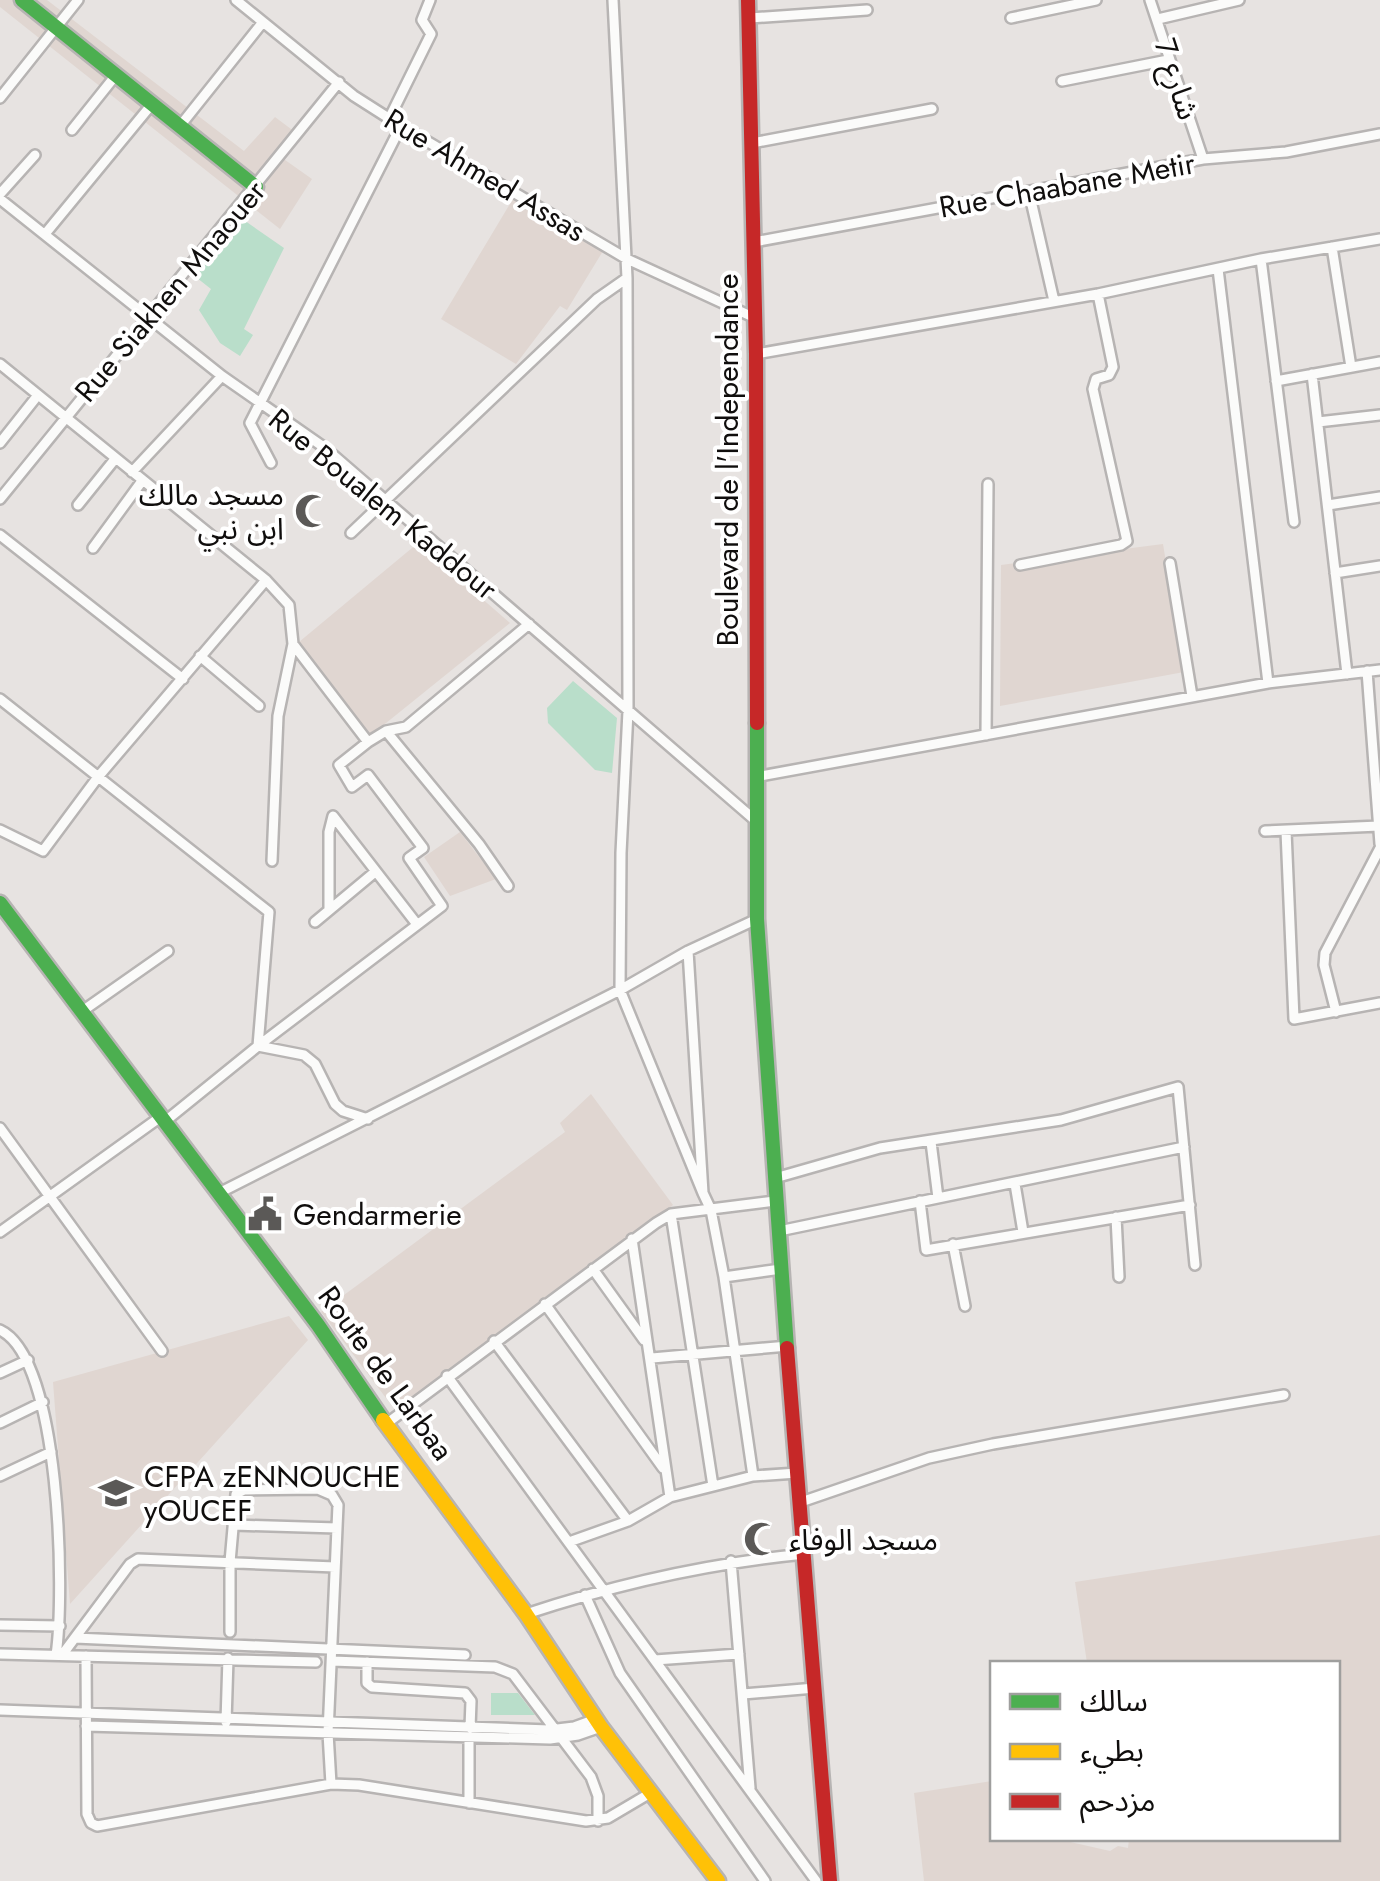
<svg xmlns="http://www.w3.org/2000/svg" width="1380" height="1881" font-family="Jost,'Noto Sans Arabic',sans-serif">
<style>
.built{fill:#e0d6d1}
.green{fill:#b9deca}
.lines{fill:none;stroke-linecap:round;stroke-linejoin:round}
.street-casing{stroke:#b7b4b3;stroke-width:14}
.fast-casing{stroke:#b7b4b3;stroke-width:19}
.slow-casing{stroke:#b7b4b3;stroke-width:19}
.jam-casing{stroke:#b7b4b3;stroke-width:19}
.street{stroke:#fbfbfa;stroke-width:9}
.fast{stroke:#4caf50;stroke-width:14}
.slow{stroke:#ffc107;stroke-width:14}
.jam{stroke:#c62828;stroke-width:14}
.labels{text-anchor:middle;dominant-baseline:central;stroke-width:8;stroke-linejoin:round;paint-order:stroke}
.street-label{font-size:30px;fill:#100e0d;stroke:#fff}
.poi-label{font-size:30px;fill:#100e0d;stroke:#fff;text-anchor:start}
</style>
<rect width="100%" height="100%" fill="#e7e3e1"/>
<!-- built -->
<path class="built" d="M 0,0 L 47,0 L 244,151 L 275,117 L 295,132 L 278,155 L 312,179 L 280,229 L 0,7 Z
M 514,197 L 603,251 L 567,310 L 560,306 L 516,364 L 441,319 Z
M 418,543 L 510,623 L 370,736 L 299,642 Z
M 1163,544 L 1184,672 L 1000,706 L 1001,565 Z
M 460,832 L 496,879 L 450,896 L 424,857 Z
M 591,1094 L 673,1205 L 395,1410 L 321,1312 L 565,1132 L 560,1123 Z
M 289,1316 L 308,1340 L 70,1604 L 53,1382 Z
M 1380,1535 L 1380,1881 L 924,1881 L 914,1793 L 992,1781 L 992,1838 L 1057,1839 L 1110,1851 L 1118,1846 L 1128,1848 L 1129,1839 L 1338,1838 L 1338,1664 L 1087,1663 L 1075,1582 Z"/>
<!-- green -->
<path class="green" d="M 238,216 L 284,248 L 244,329 L 253,335 L 240,356 L 220,343 L 199,310 L 211,289 L 192,274 Z
M 573,681 L 617,718 L 612,773 L 595,770 L 548,723 L 547,708 Z
M 491,1693 L 518,1693 L 535,1715 L 491,1715 Z"/>
<g class="lines">
<!-- street casing -->
<g class="street-casing">
<path id="street" d="M 236,0 L 354,96 L 401,126 L 627,259 L 755,318
M 613,0 L 627,278 L 628,711 L 621,853 L 620,990 L 703,1193
M 1150,0 L 1203,159
M 750,18 L 867,10
M 1011,18 L 1096,0
M 1158,19 L 1239,0
M 1062,81 L 1168,60
M 0,98 L 78,0
M 389,119 L 431,34 L 422,20 L 430,0
M 180,126 L 263,22
M 72,130 L 116,75
M 752,143 L 932,109
M 1029,192 L 1054,301
M 0,194 L 35,155
M 0,199 L 222,376 L 325,448 L 756,821
M 45,234 L 152,104
M 754,242 L 1203,159 L 1286,152 L 1380,134
M 1332,247 L 1351,367
M 1261,259 L 1294,522
M 1218,269 L 1268,683
M 756,354 L 1098,294 L 1261,259 L 1380,239
M 0,364 L 266,580 L 289,605 L 293,644 L 278,716 L 272,861
M 1312,374 L 1347,674
M 1276,381 L 1380,362
M 1318,422 L 1380,415
M 0,443 L 38,395
M 271,463 L 250,423 L 401,126
M 132,472 L 222,376
M 0,499 L 339,82
M 78,505 L 115,459
M 1328,505 L 1380,497
M 351,533 L 597,299 L 627,278
M 0,535 L 183,679
M 93,548 L 142,481
M 1170,563 L 1192,696
M 1020,565 L 1121,545 L 1127,541 L 1093,389 L 1096,379 L 1109,375 L 1113,367 L 1098,294
M 1335,573 L 1380,566
M 293,644 L 368,742 L 386,731 L 406,727 L 529,624
M 200,656 L 259,706
M 1367,671 L 1380,844
M 0,699 L 269,912 L 258,1046
M 386,731 L 479,844 L 508,886
M 986,735 L 988,484
M 755,777 L 1268,683 L 1380,670
M 0,830 L 43,851 L 98,777 L 266,580
M 1265,831 L 1379,826
M 1286,831 L 1294,1019 L 1380,1003
M 329,910 L 329,832 L 333,816 L 416,923
M 315,922 L 375,872
M 688,951 L 703,1193 L 711,1210 L 724,1277 L 753,1476
M 81,1012 L 168,951
M 1336,1012 L 1324,965 L 1325,953 L 1380,848
M 258,1046 L 442,906 L 409,858 L 423,848 L 368,775 L 352,787 L 339,765 L 368,742
M 163,1123 L 258,1046 L 304,1055 L 315,1064 L 335,1104 L 343,1111 L 368,1119
M 0,1128 L 162,1351
M 931,1142 L 938,1198
M 775,1178 L 880,1148 L 1061,1120 L 1178,1087 L 1195,1265
M 1015,1184 L 1023,1232
M 217,1194 L 620,990 L 688,951 L 757,919
M 920,1201 L 926,1250 L 1190,1205
M 671,1214 L 713,1486
M 1116,1217 L 1119,1277
M 779,1231 L 1184,1147
M 0,1232 L 159,1118
M 632,1239 L 670,1497
M 953,1244 L 965,1306
M 593,1269 L 644,1340
M 724,1277 L 781,1269
M 545,1304 L 663,1468
M 0,1330 C 61,1358 65,1594 56,1655
M 494,1341 L 628,1521
M 652,1358 L 788,1346
M 0,1373 L 28,1360
M 447,1376 L 816,1881
M 0,1423 L 43,1402
M 386,1424 L 656,1223 L 671,1214 L 775,1201
M 0,1476 L 51,1452
M 801,1502 L 929,1458 L 993,1444 L 1284,1395
M 233,1525 L 337,1528
M 569,1542 L 628,1521 L 670,1497 L 753,1476 L 797,1473
M 731,1561 L 750,1788
M 585,1595 L 620,1673 L 765,1881
M 526,1614 C 617,1584 710,1563 805,1554
M 0,1625 L 60,1626
M 230,1632 L 230,1562 L 236,1494 L 244,1490 L 318,1489 L 332,1495 L 338,1505 L 328,1733 L 331,1784
M 75,1638 L 465,1655
M 0,1654 L 316,1662
M 62,1655 L 130,1564 L 138,1559 L 335,1567
M 86,1656 L 87,1814 L 91,1823 L 97,1826 L 331,1784 L 359,1785 L 586,1821 L 608,1818 L 652,1792
M 655,1660 L 739,1654
M 332,1661 L 495,1667 L 513,1674 L 591,1777 L 598,1796 L 598,1821
M 367,1662 L 367,1683 L 372,1687 L 465,1693 L 471,1701 L 470,1728
M 743,1694 L 815,1688
M 0,1710 L 549,1730 L 574,1727 L 596,1719
M 226,1722 L 228,1658
M 86,1726 L 550,1739 L 578,1735 L 601,1727
M 469,1803 L 469,1737"/>
</g>
<!-- fast casing -->
<g class="fast-casing">
<path id="fast" d="M 22,0 L 256,187
M 757,723 L 757,919 L 787,1348
M 0,903 L 318,1325 L 383,1420"/>
</g>
<!-- slow casing -->
<g class="slow-casing">
<path id="slow" d="M 383,1420 L 526,1614 L 601,1727 L 718,1881"/>
</g>
<!-- jam casing -->
<g class="jam-casing">
<path id="jam" d="M 748,0 L 756,354 L 757,723
M 787,1348 L 830,1881"/>
</g>
<!-- street -->
<use href="#street" class="street"/>
<!-- fast -->
<use href="#fast" class="fast"/>
<!-- slow -->
<use href="#slow" class="slow"/>
<!-- jam -->
<use href="#jam" class="jam"/>
</g>
<!-- icons -->
<defs>
<g id="mosque-bare" transform="scale(2.7)"><path d="M3.5-4.9A6 6 0 1 0 3.5 4.9A5 5 0 1 1 3.5-4.9Z" fill="#5b5957" stroke="#fff" stroke-width="2.5" paint-order="stroke"/></g>
<g id="civic-bare" transform="scale(2.7)"><path d="M-.6-6.5H3V-4.5H.6V-3L4-1V1h2V6H-6V1h2V-1L-.6-3ZM-1.2 2.5V6h2.4V2.5Z" fill="#5b5957" stroke="#fff" stroke-width="2.5" paint-order="stroke"/></g>
<g id="university-bare" transform="scale(2.7)"><path d="M0-5L7-2L0 1L-7-2ZM-4 1L0 2.5L4 1V4Q0 6-4 4Z" fill="#5b5957" stroke="#fff" stroke-width="2.5" paint-order="stroke"/></g>
</defs>
<g fill-rule="evenodd">
<use href="#mosque-bare" x="312" y="511"/>
<use href="#civic-bare" x="265" y="1214"/>
<use href="#university-bare" x="116" y="1493"/>
<use href="#mosque-bare" x="761" y="1539"/>
</g>
<g class="labels">
<!-- street labels -->
<g class="street-label">
<text transform="translate(1177 79) rotate(72)">شارع 7</text>
<text transform="translate(485 175) rotate(31)">Rue Ahmed Assas</text>
<text transform="translate(1067 185) rotate(-10)">Rue Chaabane Metir</text>
<text transform="translate(170 291) rotate(-50)">Rue Siakhen Mnaouer</text>
<text transform="translate(727 460) rotate(-90)">Boulevard de l'Independance</text>
<text transform="translate(383 504) rotate(39)">Rue Boualem Kaddour</text>
<text transform="translate(386 1373) rotate(54)">Route de Larbaa</text>
</g>
<!-- poi labels -->
<g class="poi-label">
<text x="284" y="494" text-anchor="end">مسجد مالك<tspan x="284" dy="34">ابن نبي</tspan></text>
<text x="293" y="1214">Gendarmerie</text>
<text x="144" y="1476">CFPA zENNOUCHE<tspan x="144" dy="34">yOUCEF</tspan></text>
<text x="789" y="1539">مسجد الوفاء</text>
</g>
</g>
<!-- legend -->
<rect x="990" y="1661" width="350" height="180" fill="#ffffff" stroke="#9f9f9e" stroke-width="2.5"/>
<rect x="1010" y="1694" width="50" height="15" fill="#4caf50" stroke="#9f9f9e" stroke-width="2.5"/>
<text x="1080" y="1711" font-size="30" fill="#100e0d">سالك</text>
<rect x="1010" y="1744" width="50" height="15" fill="#ffc107" stroke="#9f9f9e" stroke-width="2.5"/>
<text x="1080" y="1761" font-size="30" fill="#100e0d">بطيء</text>
<rect x="1010" y="1794" width="50" height="15" fill="#c62828" stroke="#9f9f9e" stroke-width="2.5"/>
<text x="1080" y="1811" font-size="30" fill="#100e0d">مزدحم</text>
</svg>
